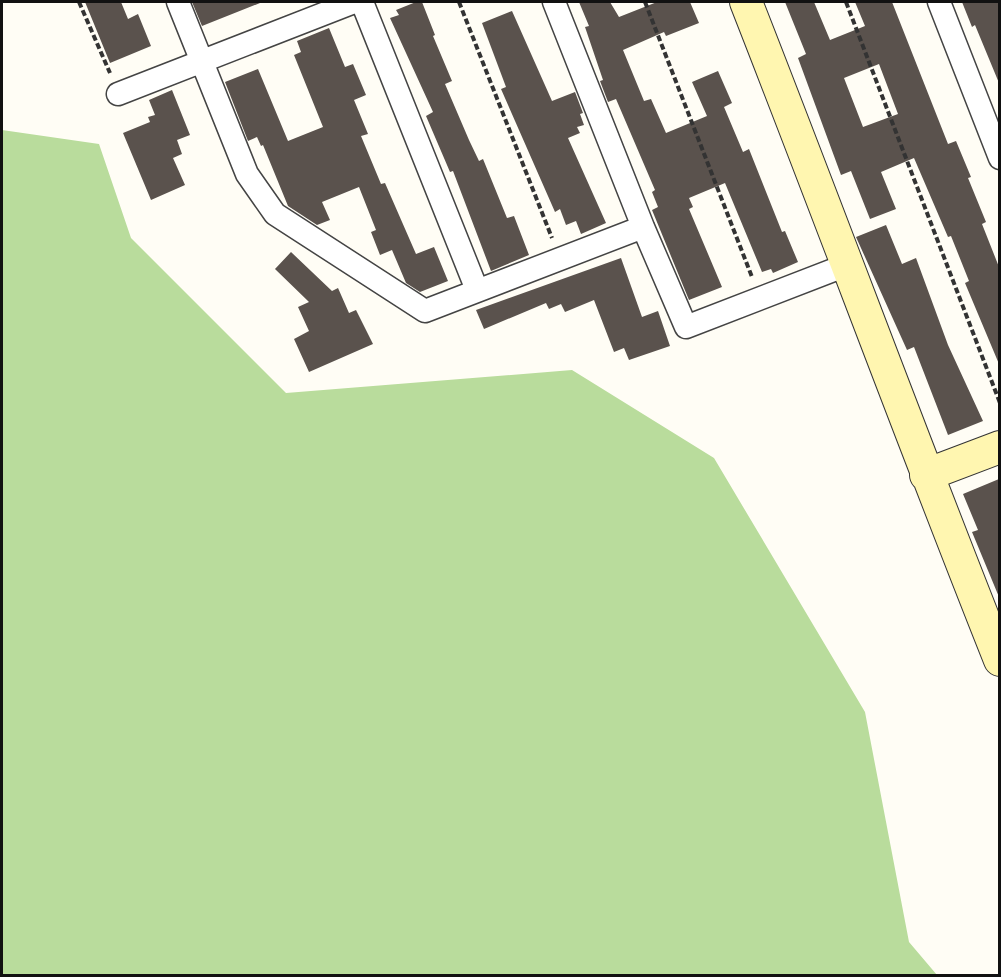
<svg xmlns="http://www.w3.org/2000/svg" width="1001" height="977" font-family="'PT Serif',serif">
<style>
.forest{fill:#b9dc9c}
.building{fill:#5a524d;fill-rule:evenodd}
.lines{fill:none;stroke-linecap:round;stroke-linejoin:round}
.street-casing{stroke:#444;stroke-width:25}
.secondary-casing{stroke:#333;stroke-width:34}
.path{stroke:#333;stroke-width:4;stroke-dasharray:6 3;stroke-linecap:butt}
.street{stroke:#fff;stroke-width:22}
.secondary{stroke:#fff6b0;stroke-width:32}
</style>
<rect width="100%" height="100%" fill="#fffdf5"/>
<!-- forest -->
<path class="forest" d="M 2,130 L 99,144 L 131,238 L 286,393 L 572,370 L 714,458 L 865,712 L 909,942 L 937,975 L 2,975 Z"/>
<!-- building -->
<path class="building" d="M 85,2 L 121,2 L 128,19 L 138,14 L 151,46 L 110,63 Z
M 192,2 L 260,2 L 260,3 L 202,26 Z
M 416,2 L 422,2 L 435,35 L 433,36 L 452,81 L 445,84 L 469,140 L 479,161 L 483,159 L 507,218 L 514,216 L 529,255 L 491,271 L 453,171 L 450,172 L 426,116 L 433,112 L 390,18 L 399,15 L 396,10 Z
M 579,2 L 610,2 L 619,17 L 657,2 L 690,2 L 699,23 L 666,36 L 664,32 L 623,50 L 644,101 L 651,99 L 666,133 L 707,116 L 692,82 L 718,71 L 732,103 L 724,107 L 743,152 L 749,149 L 782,232 L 785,231 L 798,262 L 773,273 L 771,269 L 762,272 L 725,183 L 689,198 L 693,207 L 689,209 L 722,287 L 689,300 L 652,210 L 658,207 L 652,192 L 655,190 L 616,99 L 608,102 L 600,81 L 603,80 L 585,27 L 589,26 Z
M 785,2 L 814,2 L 830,40 L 865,26 L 855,2 L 892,2 L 948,144 L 956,141 L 971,177 L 968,178 L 986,222 L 982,224 L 999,267 L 999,364 L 965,283 L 969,281 L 951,236 L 948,237 L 914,158 L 881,172 L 896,209 L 870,219 L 851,171 L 841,175 L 798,58 L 806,54 ZM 879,64 L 898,114 L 863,127 L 844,78 Z
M 962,2 L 999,2 L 999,83 L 975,25 L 972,27 Z
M 512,11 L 552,101 L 575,92 L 583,113 L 580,114 L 584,125 L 577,127 L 580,133 L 568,138 L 606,223 L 581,234 L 576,221 L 566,225 L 560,209 L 555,212 L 501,89 L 506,87 L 482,23 Z
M 329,28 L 345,67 L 353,64 L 366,95 L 354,100 L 368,134 L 361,136 L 381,184 L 385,183 L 416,254 L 434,247 L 448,281 L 420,292 L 406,283 L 392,250 L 380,255 L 371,232 L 376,230 L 359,187 L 322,202 L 330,220 L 317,225 L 288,206 L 263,145 L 261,146 L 257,137 L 248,141 L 225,82 L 258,69 L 288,141 L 323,127 L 294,55 L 301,52 L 297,41 Z
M 172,90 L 190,135 L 177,140 L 182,154 L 173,158 L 185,185 L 151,200 L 123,133 L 150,122 L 148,117 L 155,115 L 149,100 Z
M 886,225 L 902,264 L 916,258 L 948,345 L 983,421 L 948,435 L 914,347 L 907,350 L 856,237 Z
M 291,252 L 332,291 L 338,288 L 349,313 L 356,310 L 373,344 L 309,372 L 294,339 L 309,331 L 298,307 L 309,302 L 275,269 Z
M 621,258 L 642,317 L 658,311 L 670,346 L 629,360 L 624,348 L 614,352 L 594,300 L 565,312 L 561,304 L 549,309 L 546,303 L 484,329 L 476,310 Z
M 999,479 L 999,597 L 972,532 L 978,530 L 963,494 Z"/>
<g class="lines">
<!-- street casing -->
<g class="street-casing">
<path id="street" d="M 178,2 L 247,174 L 275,214 L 425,311 L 643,227
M 362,2 L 477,290
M 554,2 L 643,227 L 686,327 L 849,264
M 939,2 L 1000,158
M 118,94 L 354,2"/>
</g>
<!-- secondary casing -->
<g class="secondary-casing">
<path id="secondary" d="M 746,2 C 832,221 913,442 1000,660
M 926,475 L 1000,447"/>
</g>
<!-- path -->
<path class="path" d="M 79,2 L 110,73
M 459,2 L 552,238
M 645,2 L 752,277
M 846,2 L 1000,403"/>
<!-- street -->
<use href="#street" class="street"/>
<!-- secondary -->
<use href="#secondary" class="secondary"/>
</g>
<!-- border -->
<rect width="1001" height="977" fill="none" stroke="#111111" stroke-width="6"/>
</svg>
